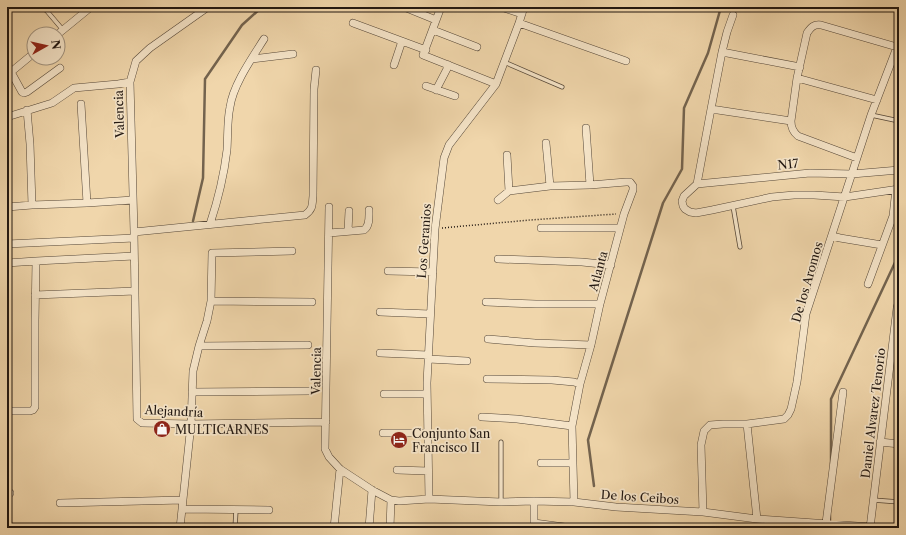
<svg xmlns="http://www.w3.org/2000/svg" width="906" height="535" font-family="'Libre Caslon Text',serif">
<style>
.lines{fill:none;stroke-linecap:round;stroke-linejoin:round}
.stream{stroke:#73634e;stroke-width:2.5}
.service-casing{stroke:#554738;stroke-width:5}
.minor-casing{stroke:#554738;stroke-width:8}
.path{stroke:#211711;stroke-width:1.5;stroke-dasharray:1 2;stroke-linecap:butt}
.service{stroke:#f5e4c8;stroke-width:3.5}
.minor{stroke:#f5e4c8;stroke-width:7}
.labels{text-anchor:middle;dominant-baseline:central;stroke-width:3.5;stroke-linejoin:round;paint-order:stroke}
.street-label{font-size:12px;fill:#211711;stroke:#f5e4c8}
.poi-label{font-size:12px;fill:#211711;stroke:#f5e4c8;text-anchor:start}
</style>
<rect width="100%" height="100%" fill="#f0d6ab"/>
<filter id="stains"><feTurbulence type="fractalNoise" baseFrequency=".005" numOctaves="4"/><feColorMatrix values="0 0 0 0 .2 0 0 0 0 .09 0 0 0 0 .02 0 0 0 .5 -.17"/></filter>
<radialGradient id="worn" r=".72"><stop offset=".6" stop-color="#630" stop-opacity="0"/><stop offset="1" stop-color="#630" stop-opacity=".3"/></radialGradient>
<g class="lines">
<!-- stream -->
<path class="stream" d="M 193,221 L 203,178 L 205,79 L 242,25 L 262,7
M 831,464 L 831,399 L 899,254
M 594,486 L 588,440 L 663,203 L 682,169 L 684,108 L 708,53 L 721,7
M 830,528 L 830,515"/>
<!-- service casing -->
<g class="service-casing">
<path id="service" d="M 36,7 L 46,10 L 63,30
M 504,62 L 562,87
M 871,115 L 899,121
M 733,206 L 740,247
M 873,500 L 899,502
M 501,502 L 501,442
M 235,528 L 236,510"/>
</g>
<!-- minor casing -->
<g class="minor-casing">
<path id="minor" d="M 208,7 L 150,48 L 136,61 L 130,82 L 134,232 L 137,419 L 142,423 L 191,424 L 326,422
M 404,7 L 436,20
M 441,7 L 423,55 L 496,84
M 501,7 L 522,14
M 353,23 L 426,50
M 519,23 L 626,61
M 433,30 L 477,47
M 58,34 L 91,7
M 722,52 L 800,67
M 252,59 L 293,54
M 394,65 L 402,41
M 7,66 L 11,72 L 22,92 L 24,93 L 27,92 L 60,68
M 11,72 L 34,53
M 797,78 L 877,100
M 426,86 L 455,96
M 436,90 L 449,65
M 81,104 L 87,203
M 711,109 L 791,121
M 27,110 L 30,144 L 32,205
M 7,117 L 52,103 L 74,88 L 118,84 L 130,82
M 586,128 L 590,185
M 546,143 L 550,186
M 507,155 L 509,191
M 857,158 L 798,136 C 793,132 791,128 791,121 L 797,78 L 807,33 C 811,27 814,24 821,25 L 897,47
M 899,170 L 852,174 L 810,173 L 697,184 L 684,196 L 682,201 L 683,206 L 685,209 L 690,212 L 696,213 L 712,210 L 772,197 L 794,195 L 814,195 L 845,197 L 899,189
M 697,184 L 711,109 L 722,52 L 727,32 L 733,15
M 498,200 L 509,191 L 550,186 L 590,185 L 626,182 L 630,182 L 633,186 L 633,190 L 624,214 L 600,304 L 591,345 L 580,384 L 572,426 L 574,502
M 7,207 L 32,205 L 87,203 L 133,200
M 329,207 L 325,449 L 329,457 L 340,469 L 372,490 L 391,500 L 399,501 L 429,499 L 501,502 L 534,501 L 574,502 L 616,507 L 703,512 L 757,519 L 886,528
M 210,224 C 218,200 224,175 227,150 C 228,135 227,121 230,107 C 233,85 252,58 264,39
M 541,228 L 620,228
M 348,231 L 349,211
M 134,232 L 305,215 C 313,209 312,206 313,196 L 314,89 L 316,70
M 329,233 L 364,230 C 370,226 369,216 369,210
M 832,236 L 840,238 L 882,245
M 7,244 L 134,238
M 498,259 L 582,262 L 611,265
M 7,263 L 36,261 L 134,256
M 388,271 L 433,272
M 868,284 L 893,216 L 896,189
M 35,295 L 135,291
M 211,301 L 312,302
M 486,302 L 536,304 L 600,304
M 380,312 L 430,314
M 488,339 L 535,343 L 591,345
M 199,346 L 308,345
M 380,353 L 428,355
M 428,359 L 467,361
M 487,379 L 552,380 L 574,382 L 580,384
M 192,392 L 310,391
M 384,394 L 427,394
M 7,411 L 30,411 L 33,410 L 35,407 L 35,321 L 36,261
M 482,417 L 517,419 L 572,426
M 747,424 L 757,519
M 383,433 L 428,433
M 880,442 L 899,444
M 541,463 L 573,463
M 397,470 L 428,471
M 7,493 L 10,493
M 429,499 L 427,383 L 435,229 L 444,158 L 449,145 L 496,84 L 519,23 L 524,7
M 60,503 L 183,500
M 182,509 L 269,510
M 703,512 L 701,445 L 704,431 L 710,425 L 723,424 L 747,424 L 784,419 L 788,415 L 791,409 L 797,382 L 806,314 L 871,115 L 899,42
M 534,523 L 572,528
M 826,523 L 843,392
M 180,528 L 191,424 L 193,371 L 199,346 L 207,321 L 211,301 L 212,253 L 292,251
M 334,528 L 340,469
M 369,528 L 372,490
M 390,528 L 391,500
M 534,528 L 534,501
M 870,528 L 897,308 L 899,300"/>
</g>
<!-- path -->
<path class="path" d="M 442,228 L 530,220 L 616,214"/>
<!-- service -->
<use href="#service" class="service"/>
<!-- minor -->
<use href="#minor" class="minor"/>
</g>
<!-- icons -->
<defs>
<g id="shop-disc" transform="scale(0.9)"><circle r="9.5" fill="#8f2418" stroke="#f5e4c8"/><path d="M-5-2.5h2.3a2.7 3.5 0 0 1 5.4 0H5L5.5 6h-11ZM-1.5-2.5h3a1.5 2.3 0 0 0-3 0Z" fill="#fff"/></g>
<g id="hotel-disc" transform="scale(0.9)"><circle r="9.5" fill="#8f2418" stroke="#f5e4c8"/><path d="M-6-4.5h1.5V1H6V5H4.5V3h-9V5H-6ZM-4 0a1.8 1.8 0 1 1 3.6 0ZM.5 0V-2.5h3Q6-2.5 6 0Z" fill="#fff"/></g>
</defs>
<g fill-rule="evenodd">
<use href="#shop-disc" x="162" y="429"/>
<use href="#hotel-disc" x="399" y="440"/>
</g>
<g class="labels">
<!-- street labels -->
<g class="street-label">
<text transform="translate(119 114) rotate(-92)">Valencia</text>
<text transform="translate(788 164) rotate(-6)">N17</text>
<text transform="translate(424 241) rotate(-86)">Los Geranios</text>
<text transform="translate(598 271) rotate(-75)">Atlanta</text>
<text transform="translate(807 282) rotate(-74)">De los Aromos</text>
<text transform="translate(316 371) rotate(-89)">Valencia</text>
<text transform="translate(174 411) rotate(3)">Alejandría</text>
<text transform="translate(873 413) rotate(-83)">Daniel Alvarez Tenorio</text>
<text transform="translate(640 497) rotate(4)">De los Ceibos</text>
</g>
<!-- poi labels -->
<g class="poi-label">
<text x="175" y="429">MULTICARNES</text>
<text x="412" y="433">Conjunto San<tspan x="412" dy="14">Francisco II</tspan></text>
</g>
</g>
<!-- margin -->
<rect width="906" height="535" fill="none" stroke="#f0d6ab" stroke-width="24"/>
<rect x="8" y="8" width="890" height="519" fill="none" stroke="#211711" stroke-width="2"/>
<rect x="12" y="12" width="882" height="511" fill="none" stroke="#211711"/>
<!-- north arrow -->
<g transform="translate(46 46) rotate(82)"><circle r="19" fill="#f5e4c8" stroke="#a0927f"/>
<path d="M0-3L7 15L0 10L-7 15Z" fill="#8f2418"/>
<text y="-6" font-size="11" font-weight="bold" text-anchor="middle" fill="#211711">N</text>
</g>
<rect width="100%" height="100%" filter="url(#stains)"/>
<rect width="100%" height="100%" fill="url(#worn)"/>
</svg>
